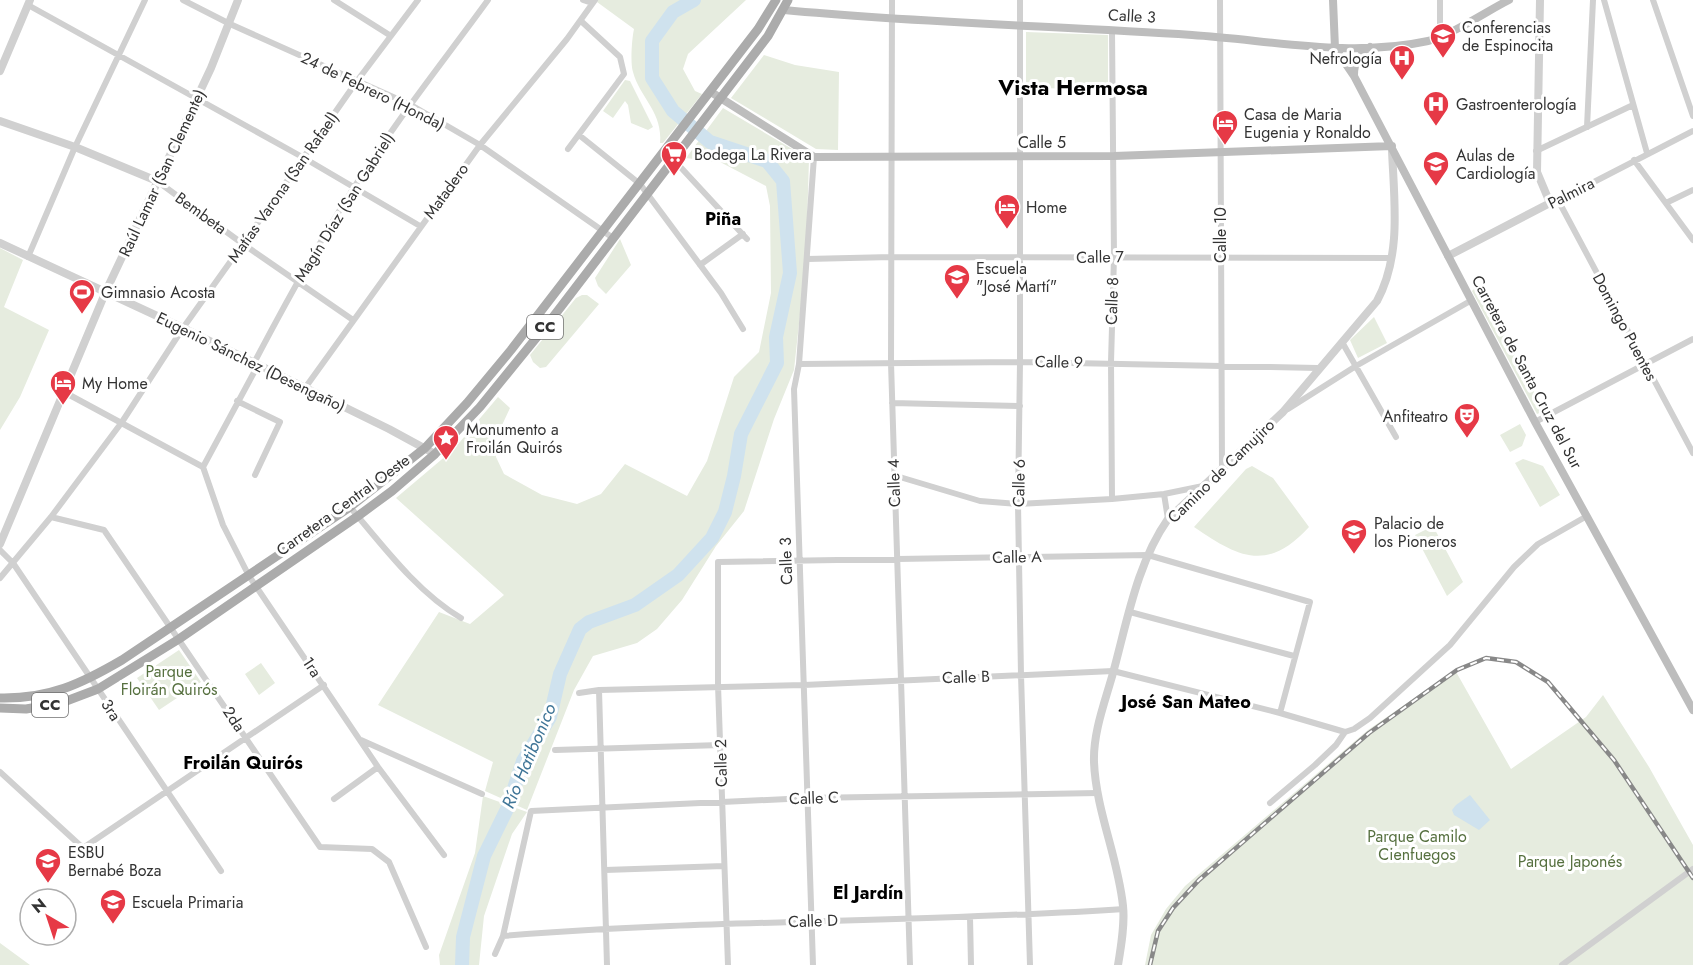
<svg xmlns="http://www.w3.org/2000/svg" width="1693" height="965" font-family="Jost,sans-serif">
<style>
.green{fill:#e6ecdf}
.water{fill:#cfe2ee}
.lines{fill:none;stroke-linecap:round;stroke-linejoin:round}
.river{stroke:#cfe2ee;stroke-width:14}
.minor{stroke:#d0d0d0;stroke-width:6}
.tertiary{stroke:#d0d0d0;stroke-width:8}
.secondary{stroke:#bdbdbd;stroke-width:8}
.primary{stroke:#ababab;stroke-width:9}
.rail-casing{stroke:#888;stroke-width:4.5}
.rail{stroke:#fff;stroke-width:2;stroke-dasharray:7;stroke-linecap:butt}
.labels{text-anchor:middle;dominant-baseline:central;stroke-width:6;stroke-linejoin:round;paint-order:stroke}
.shield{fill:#fff;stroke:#707070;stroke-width:1.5}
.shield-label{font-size:15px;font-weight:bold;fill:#333}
.street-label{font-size:16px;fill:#333;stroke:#fff}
.poi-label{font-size:16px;fill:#333;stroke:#fff;text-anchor:start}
.park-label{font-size:16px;fill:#56703f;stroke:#fff}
.neighbourhood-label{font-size:18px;font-weight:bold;fill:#000;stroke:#fff}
.water-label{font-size:18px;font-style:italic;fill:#3f7597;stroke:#fff}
.district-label{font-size:22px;font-weight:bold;fill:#000;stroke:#fff}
</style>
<rect width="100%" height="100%" fill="#fff"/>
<!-- green -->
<path class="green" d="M 598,0 L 746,0 L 688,54 L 683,69 L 695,91 L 702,94 L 663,143 L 660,143 C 663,112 640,98 633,72 C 630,63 632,38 634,29 L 597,2 Z
M 1026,32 L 1108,35 L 1108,89 L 1026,88 Z
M 764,55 L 795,65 L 839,72 L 838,150 L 816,149 L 731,98 Z
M 625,80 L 630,81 L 653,127 L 648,130 L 631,123 L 628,105 L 625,101 L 613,118 L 603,111 Z
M 723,108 L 809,159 L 806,258 L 794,370 L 774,419 L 744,511 L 716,546 L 682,600 L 657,629 L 637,643 L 593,656 L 574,690 L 527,810 L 485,791 L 493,762 L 378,705 L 439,612 L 470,624 L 504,595 L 396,498 L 454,449 L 498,397 L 510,408 L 496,438 L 496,457 L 504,474 L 542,495 L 577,504 L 601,494 L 625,464 L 687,496 L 707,461 L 734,377 L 759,352 L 771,293 L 770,206 L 766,186 L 722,163 L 686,158 Z
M 620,239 L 631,265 L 606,294 L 598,286 L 595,278 Z
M 0,248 L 23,260 L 4,307 L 49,330 L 20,397 L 0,430 Z
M 1475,288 L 1478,289 L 1503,331 L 1544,411 L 1537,414 L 1472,291 Z
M 582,295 L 587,295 L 599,304 L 546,367 L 540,368 L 533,362 L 530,355 L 576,298 Z
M 1374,317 L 1387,343 L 1358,358 L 1350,340 Z
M 1520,424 L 1526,435 L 1522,446 L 1510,452 L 1500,435 Z
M 1523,459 L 1543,466 L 1560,495 L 1540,507 L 1515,463 Z
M 1252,466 L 1273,478 L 1309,527 C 1267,573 1238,557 1194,527 L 1246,469 Z
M 1433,526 L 1463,582 L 1447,596 L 1415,535 Z
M 179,650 L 201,682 L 159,710 L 137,678 Z
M 261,663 L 275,683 L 259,695 L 245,674 Z
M 1455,670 L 1511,769 L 1586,717 L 1603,695 L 1649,767 L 1693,845 L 1693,965 L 1145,965 L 1151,935 L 1166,909 L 1185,886 L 1368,730 Z
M 483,796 L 527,812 L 512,834 L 484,916 L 479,965 L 440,965 L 439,955 L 475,853 Z
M 0,943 L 30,965 L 0,965 Z"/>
<!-- water -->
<path class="water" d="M 1470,795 L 1490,820 L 1479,830 L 1454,815 L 1452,810 L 1456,805 Z"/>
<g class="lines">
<!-- river -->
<path class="river" d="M 462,965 L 463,937 L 484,856 L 508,807 L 523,761 L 550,717 L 560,674 L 580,629 L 589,622 L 635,605 L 678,575 L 712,538 L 725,512 L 734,476 L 741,434 L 777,363 L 776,337 L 790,273 L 783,181 L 767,161 L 710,142 L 673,111 L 652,78 L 652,41 L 673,12 L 694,0"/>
<!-- minor -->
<path class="minor" d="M 183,0 L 230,24 L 411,105 L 480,145 L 613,238
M 334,0 L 391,36
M 583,0 L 592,3
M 892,0 L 891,363 L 910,965
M 1020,0 L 1020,362 L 1018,504 L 1021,675 L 1030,965
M 1220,0 L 1222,469
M 1604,0 L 1647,153
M 1653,0 L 1693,116
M 28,5 L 304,158 L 420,226
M 1440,37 L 1440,0
M 1587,127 L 1593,0
M 579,135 L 640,184 L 721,293 L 743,329
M 568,149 L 624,74 L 620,57 L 581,21
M 1536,151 L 1633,105
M 673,159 L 747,239
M 1634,160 L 1693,240
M 157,181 L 243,244 L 353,320
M 1558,200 L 1693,453
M 1557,201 L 1693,131
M 1666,203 L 1693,190
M 28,257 L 75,147 L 145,0
M 807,259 L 892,257 L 1392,258
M 700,265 L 743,234
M 1342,342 L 1396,437
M 254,363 C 285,304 317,245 353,189 C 394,123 443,62 488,0
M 799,364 L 1020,362 L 1318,368
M 305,388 L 480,145 L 567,39 L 595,0
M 64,392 L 203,467
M 237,401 L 280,422 L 255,475
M 892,403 L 1020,406
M 1288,409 L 1356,366 L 1472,300
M 1535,422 L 1693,339
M 203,467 L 223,525 L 249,576 L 378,767 L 444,855
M 203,467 L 258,365
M 893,475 L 980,501 L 1018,504 L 1112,499 L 1164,494 L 1203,486
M 1164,494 L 1168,519
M 1112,499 L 1111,362 L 1114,257 L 1112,30
M 350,507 C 383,546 417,592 461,618
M 51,517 L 104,530 L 320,847 L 372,849 L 389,862 L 426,947
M 0,550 L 13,563 L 221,871
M 0,578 L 51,517 L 122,422 L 183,328 L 243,244 L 357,81 L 418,0
M 1130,612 L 1294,656
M 599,690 L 607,965
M 579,693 L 599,690 L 804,685 L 1113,671 L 1280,713 L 1345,732
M 361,740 L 482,794
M 555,750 L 721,745
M 0,772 L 83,848 L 324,685
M 334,799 L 378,767
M 1270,803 L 1315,765 L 1336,745 L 1345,732 L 1354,729 L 1370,718 L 1450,645 L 1514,567 L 1538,544 L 1587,516
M 605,870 L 724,866
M 970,917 L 971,965
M 503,936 C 709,919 917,923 1124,909
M 495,954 L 503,936 L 531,811 L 808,798 L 1098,793
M 728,965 L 718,685 L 718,562 L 1148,555 L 1310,602 L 1280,713
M 813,965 L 794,389 L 799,364 L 814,157
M 1562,965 L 1693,869"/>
<!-- tertiary -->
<path class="tertiary" d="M 0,71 L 30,0
M 0,121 L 75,147 L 157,181
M 0,243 L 183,328 L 389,429 L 435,454
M 1448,256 L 1550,203 L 1537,172 L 1540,0
M 0,544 L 106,291 L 211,68 L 238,0
M 1118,965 C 1121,947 1125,924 1123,906 C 1118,857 1096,811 1094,762 C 1093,732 1105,702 1113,673 C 1127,622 1137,563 1168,519 L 1283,412 L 1377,301 C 1402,255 1394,200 1392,150"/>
<!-- secondary -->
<path class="secondary" d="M 1333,0 L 1335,48
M 784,10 C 920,23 1056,26 1192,35 C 1270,40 1350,58 1428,41 C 1450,36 1487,11 1509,0
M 1335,48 L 1354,76 L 1535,422 L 1693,710
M 1354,75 C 1354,61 1359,56 1370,47
M 711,92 L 814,157 L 1114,156 L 1392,146"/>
<!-- primary -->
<path class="primary" d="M 0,698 C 49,699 81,684 122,660 L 350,507 L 425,448 L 467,403 L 511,350 L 758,29 L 776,0
M 0,708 L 26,709 L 61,703 L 98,689 L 179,639 L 358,516 L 392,491 L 435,454 L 480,407 L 550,321 L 768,36 L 788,0"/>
<!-- rail casing -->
<g class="rail-casing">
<path id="rail" d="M 1150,965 L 1158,931 L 1173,908 L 1199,880 L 1369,733 L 1457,670 L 1486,658 L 1516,662 L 1548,682 L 1614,760 L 1693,878"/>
</g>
<!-- rail -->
<use href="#rail" class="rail"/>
</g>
<!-- icons -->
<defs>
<g id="university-pin" transform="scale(1.35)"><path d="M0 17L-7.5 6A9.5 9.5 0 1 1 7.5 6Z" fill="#e63946" stroke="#fff"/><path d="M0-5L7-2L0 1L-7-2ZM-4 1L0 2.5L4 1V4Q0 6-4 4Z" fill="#fff"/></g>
<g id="hospital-pin" transform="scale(1.35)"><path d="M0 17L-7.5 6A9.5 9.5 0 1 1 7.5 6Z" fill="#e63946" stroke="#fff"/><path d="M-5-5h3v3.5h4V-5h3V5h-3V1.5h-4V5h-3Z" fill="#fff"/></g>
<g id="hotel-pin" transform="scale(1.35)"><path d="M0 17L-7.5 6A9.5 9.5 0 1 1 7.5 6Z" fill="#e63946" stroke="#fff"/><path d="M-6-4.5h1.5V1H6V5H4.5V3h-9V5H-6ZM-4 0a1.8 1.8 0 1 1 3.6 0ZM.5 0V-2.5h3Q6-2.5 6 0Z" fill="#fff"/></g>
<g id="supermarket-pin" transform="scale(1.35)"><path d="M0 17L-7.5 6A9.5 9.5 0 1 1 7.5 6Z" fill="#e63946" stroke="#fff"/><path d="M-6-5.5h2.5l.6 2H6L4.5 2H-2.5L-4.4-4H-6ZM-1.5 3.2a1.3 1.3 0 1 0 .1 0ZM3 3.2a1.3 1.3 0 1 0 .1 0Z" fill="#fff"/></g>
<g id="school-pin" transform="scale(1.35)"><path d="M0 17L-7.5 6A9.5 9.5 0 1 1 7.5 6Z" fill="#e63946" stroke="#fff"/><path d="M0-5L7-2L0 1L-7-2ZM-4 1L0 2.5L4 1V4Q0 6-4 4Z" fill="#fff"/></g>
<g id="stadium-pin" transform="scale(1.35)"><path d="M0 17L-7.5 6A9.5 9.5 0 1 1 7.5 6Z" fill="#e63946" stroke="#fff"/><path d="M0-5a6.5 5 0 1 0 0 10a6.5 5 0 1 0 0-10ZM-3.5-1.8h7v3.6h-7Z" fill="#fff"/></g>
<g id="theatre-pin" transform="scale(1.35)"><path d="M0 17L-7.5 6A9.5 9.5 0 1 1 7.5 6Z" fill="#e63946" stroke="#fff"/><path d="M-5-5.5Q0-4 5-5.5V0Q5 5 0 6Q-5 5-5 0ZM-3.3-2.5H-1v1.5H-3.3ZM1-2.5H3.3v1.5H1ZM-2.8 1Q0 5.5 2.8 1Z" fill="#fff"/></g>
<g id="sight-pin" transform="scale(1.35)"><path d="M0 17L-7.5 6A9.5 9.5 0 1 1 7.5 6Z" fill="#e63946" stroke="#fff"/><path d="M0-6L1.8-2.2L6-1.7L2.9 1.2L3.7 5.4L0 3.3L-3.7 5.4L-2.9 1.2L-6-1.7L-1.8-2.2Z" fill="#fff"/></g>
</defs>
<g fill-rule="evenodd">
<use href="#university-pin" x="1443" y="36"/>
<use href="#hospital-pin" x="1402" y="58"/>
<use href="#hospital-pin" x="1436" y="104"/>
<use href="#hotel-pin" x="1225" y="123"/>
<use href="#supermarket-pin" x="674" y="154"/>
<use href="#university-pin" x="1436" y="164"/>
<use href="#hotel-pin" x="1007" y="207"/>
<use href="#school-pin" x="957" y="277"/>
<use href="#stadium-pin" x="82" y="292"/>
<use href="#hotel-pin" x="63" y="383"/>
<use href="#theatre-pin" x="1467" y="416"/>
<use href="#sight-pin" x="446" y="438"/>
<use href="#school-pin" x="1354" y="532"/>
<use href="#school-pin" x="48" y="861"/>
<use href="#school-pin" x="113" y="902"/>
</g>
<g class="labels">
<!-- shield labels -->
<g class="shield">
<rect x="527" y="315" width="36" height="24" rx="4.5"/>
<rect x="32" y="693" width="36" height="24" rx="4.5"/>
</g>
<g class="shield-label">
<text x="545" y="327">CC</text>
<text x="50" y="705">CC</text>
</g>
<!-- street labels -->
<g class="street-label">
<text transform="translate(1132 16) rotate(3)">Calle 3</text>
<text transform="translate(373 91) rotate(26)">24 de Febrero (Honda)</text>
<text x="1042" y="142">Calle 5</text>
<text transform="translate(162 173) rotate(-65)">Raúl Lamar (San Clemente)</text>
<text transform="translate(283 187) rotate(-55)">Matías Varona (San Rafael)</text>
<text transform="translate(446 191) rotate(-54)">Matadero</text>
<text transform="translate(1571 193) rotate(-27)">Palmira</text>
<text transform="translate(344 207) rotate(-58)">Magín Díaz (San Gabriel)</text>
<text transform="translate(201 213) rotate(36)">Bembeta</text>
<text transform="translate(1220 235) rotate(-90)">Calle 10</text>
<text transform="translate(1100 257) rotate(-1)">Calle 7</text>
<text transform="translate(1112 301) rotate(-88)">Calle 8</text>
<text transform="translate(1625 327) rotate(62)">Domingo Puentes</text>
<text transform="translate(251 362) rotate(26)">Eugenio Sánchez (Desengaño)</text>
<text transform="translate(1059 362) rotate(1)">Calle 9</text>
<text transform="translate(1527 372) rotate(62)">Carretera de Santa Cruz del Sur</text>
<text transform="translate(1221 471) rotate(-44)">Camino de Camujiro</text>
<text transform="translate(894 483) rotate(-92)">Calle 4</text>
<text transform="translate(1019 483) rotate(-89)">Calle 6</text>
<text transform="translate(343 505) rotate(-36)">Carretera Central Oeste</text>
<text transform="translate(1017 557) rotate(-1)">Calle A</text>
<text transform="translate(786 561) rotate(-92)">Calle 3</text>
<text transform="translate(312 667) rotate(56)">1ra</text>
<text transform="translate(966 677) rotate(-2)">Calle B</text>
<text transform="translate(111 710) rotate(57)">3ra</text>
<text transform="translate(234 719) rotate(56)">2da</text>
<text transform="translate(721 763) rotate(-91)">Calle 2</text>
<text transform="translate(814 798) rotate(-2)">Calle C</text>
<text transform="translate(813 921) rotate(-2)">Calle D</text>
</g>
<!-- poi labels -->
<g class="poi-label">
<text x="1462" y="27">Conferencias<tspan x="1462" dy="18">de Espinocita</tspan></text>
<text x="1382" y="58" text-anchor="end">Nefrología</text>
<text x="1456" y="104">Gastroenterología</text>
<text x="1244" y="114">Casa de Maria<tspan x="1244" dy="18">Eugenia y Ronaldo</tspan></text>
<text x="694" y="154">Bodega La Rivera</text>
<text x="1456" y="155">Aulas de<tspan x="1456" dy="18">Cardiología</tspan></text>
<text x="1026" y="207">Home</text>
<text x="976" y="268">Escuela<tspan x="976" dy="18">"José Martí"</tspan></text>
<text x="101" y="292">Gimnasio Acosta</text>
<text x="82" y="383">My Home</text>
<text x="1448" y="416" text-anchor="end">Anfiteatro</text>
<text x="466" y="429">Monumento a<tspan x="466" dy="18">Froilán Quirós</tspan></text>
<text x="1374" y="523">Palacio de<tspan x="1374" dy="18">los Pioneros</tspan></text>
<text x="68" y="852">ESBU<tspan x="68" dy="18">Bernabé Boza</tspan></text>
<text x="132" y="902">Escuela Primaria</text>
</g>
<!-- park labels -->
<g class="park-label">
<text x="169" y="671">Parque<tspan x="169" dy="18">Floirán Quirós</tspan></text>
<text x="1417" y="836">Parque Camilo<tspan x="1417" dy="18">Cienfuegos</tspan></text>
<text x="1570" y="861">Parque Japonés</text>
</g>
<!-- neighbourhood labels -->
<g class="neighbourhood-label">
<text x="723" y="219">Piña</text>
<text x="1186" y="702">José San Mateo</text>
<text x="243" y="763">Froilán Quirós</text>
<text x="868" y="893">El Jardín</text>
</g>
<!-- water labels -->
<g class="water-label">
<text transform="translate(529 756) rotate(-67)">Río Hatibonico</text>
</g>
<!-- district labels -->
<g class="district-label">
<text x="1073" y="87">Vista Hermosa</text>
</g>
</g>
<!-- north arrow -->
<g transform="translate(48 917) rotate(321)"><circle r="28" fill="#ffffff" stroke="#adadad" stroke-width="1.5"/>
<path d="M0-4.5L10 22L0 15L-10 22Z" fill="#e63946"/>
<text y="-9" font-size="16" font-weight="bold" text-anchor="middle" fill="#333333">N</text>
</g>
</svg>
